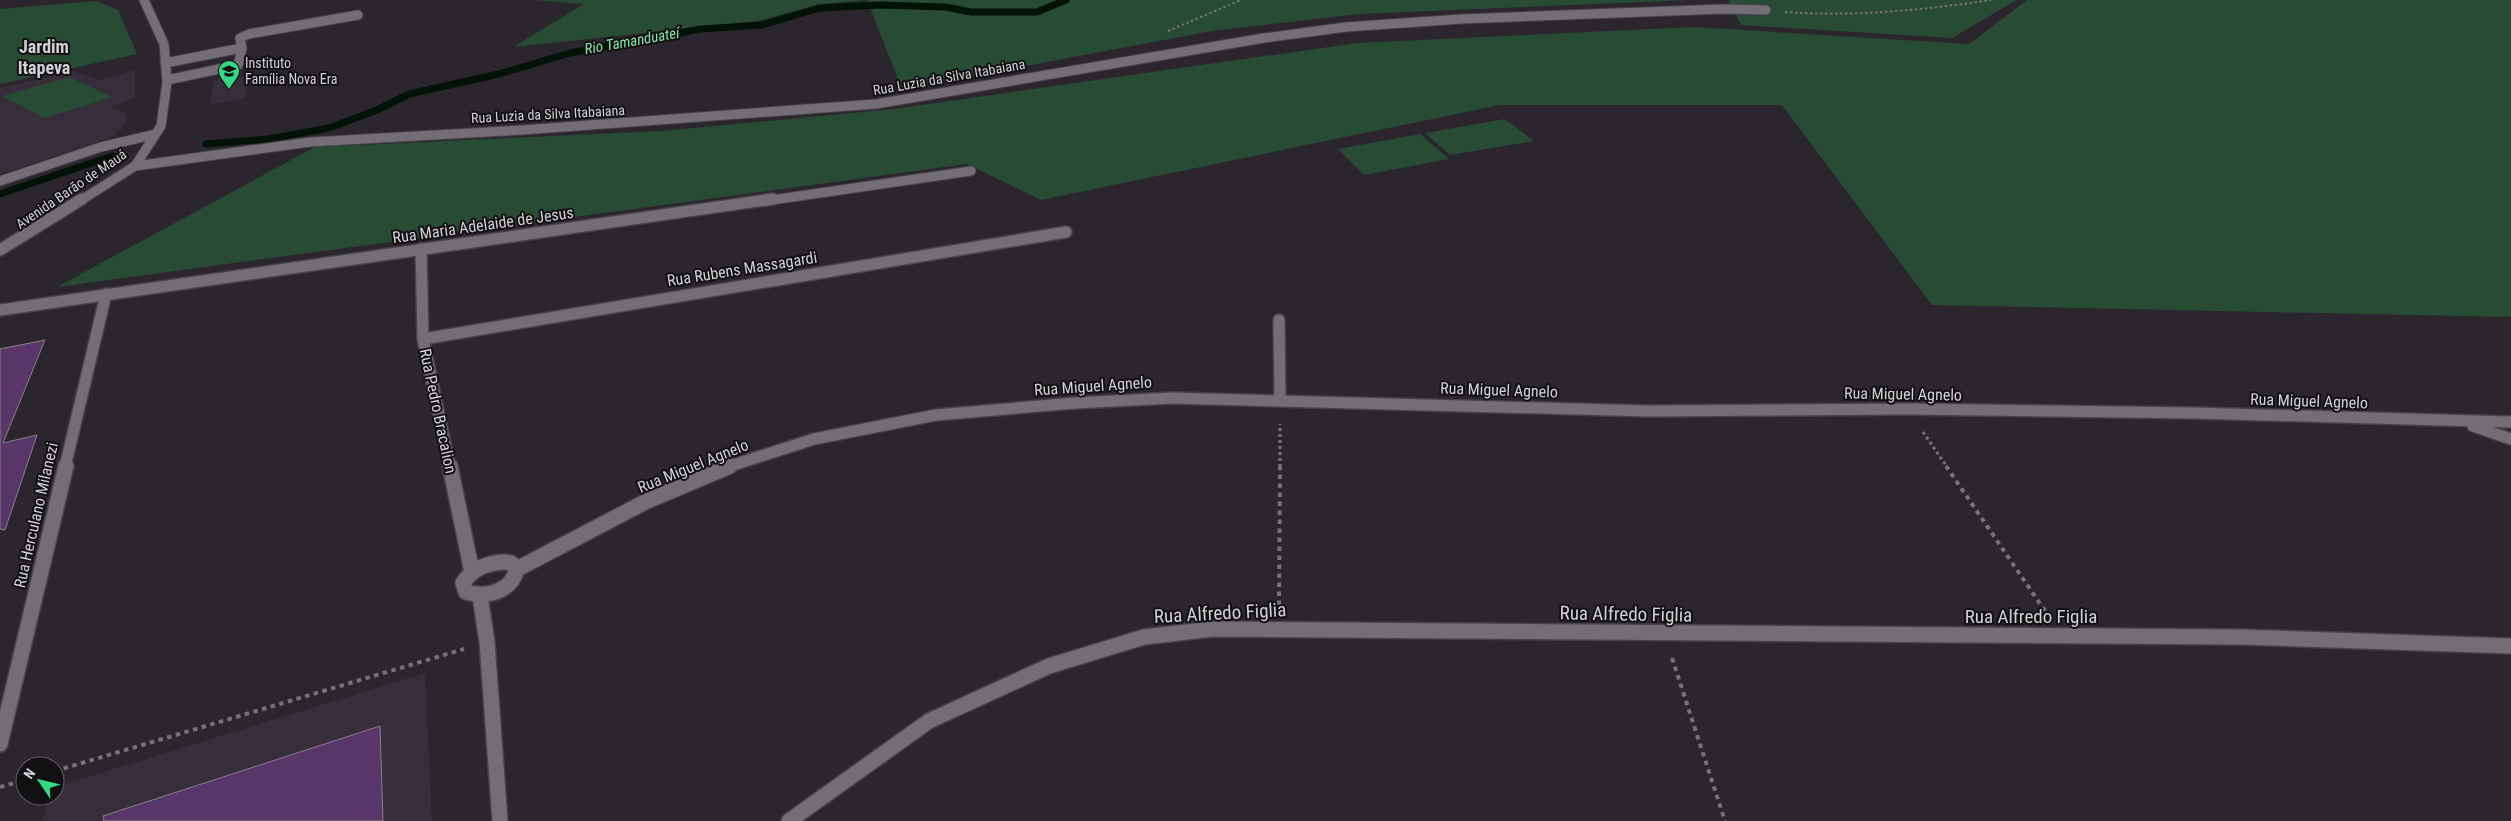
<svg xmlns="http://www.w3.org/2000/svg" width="2511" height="821" font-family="'Roboto Condensed',sans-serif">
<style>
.built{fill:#362e3a}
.green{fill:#284b34}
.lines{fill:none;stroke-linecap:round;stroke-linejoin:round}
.stream{stroke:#011307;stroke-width:7}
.building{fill:#593669;stroke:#868089}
.minor-far2-casing{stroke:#464148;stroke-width:11}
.minor-far1-casing{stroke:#464148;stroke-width:14}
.minor-casing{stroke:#464148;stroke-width:18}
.path-far2{stroke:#767279;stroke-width:2;stroke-dasharray:2.5 2.5;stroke-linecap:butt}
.path-far1{stroke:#767279;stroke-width:3;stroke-dasharray:3 3;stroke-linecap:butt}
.path{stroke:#767279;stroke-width:4;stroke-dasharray:4.5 4.5;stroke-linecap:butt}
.minor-far2{stroke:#736d75;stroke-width:9}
.minor-far1{stroke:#736d75;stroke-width:11}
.minor{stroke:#736d75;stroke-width:15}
.labels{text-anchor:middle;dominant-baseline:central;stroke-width:4;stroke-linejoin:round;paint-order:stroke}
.far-poi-label{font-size:14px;fill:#d3d0d5;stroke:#121013;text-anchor:start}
.far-street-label{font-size:14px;fill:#d3d0d5;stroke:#121013}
.far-water-label{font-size:15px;font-style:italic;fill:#85e2a7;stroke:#121013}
.street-label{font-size:16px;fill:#d3d0d5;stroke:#121013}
.far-district-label{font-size:18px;font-weight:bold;fill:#d3d0d5;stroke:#121013}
.near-street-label{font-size:19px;fill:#d3d0d5;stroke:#121013}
</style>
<rect width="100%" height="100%" fill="#2b262e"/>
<!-- built -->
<path class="built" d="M 135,70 L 135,97 L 112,107 L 126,114 L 127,122 L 112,137 L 0,174 L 0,88 L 74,71 L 100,80 Z
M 249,75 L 245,98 L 211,104 L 213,81 Z
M 425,673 L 432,821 L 43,821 L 48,796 L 55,796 L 55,787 Z"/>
<!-- green -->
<path class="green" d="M 533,0 L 1692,0 L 1360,14 L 1212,31 L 902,89 L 867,0 L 819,4 L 758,21 L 513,47 L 584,4 Z
M 1728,0 L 2017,0 L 1952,38 L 1741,25 Z
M 2027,0 L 2511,0 L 2511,317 L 1932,305 L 1782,105 L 1500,105 L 1041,200 L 967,164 L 57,287 L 315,147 L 661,131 L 894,109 L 1357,43 L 1695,27 L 1969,44 Z
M 96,1 L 118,10 L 137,54 L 0,84 L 0,9 Z
M 69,77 L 112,97 L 45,118 L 2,96 Z
M 1505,119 L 1534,141 L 1450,155 L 1425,133 Z
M 1420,134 L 1449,159 L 1364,175 L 1338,149 Z"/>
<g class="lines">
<!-- stream -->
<path class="stream" d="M 206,144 L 268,139 L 329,128 L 377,110 L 409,94 L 499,74 L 570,53 L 701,29 L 762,25 L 820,8 L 882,5 L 945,7 L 971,12 L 1037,12 L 1066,0
M 0,194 L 112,156"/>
</g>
<!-- building -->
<path class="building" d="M 45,340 L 3,443 L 37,435 L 5,530 L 0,529 L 0,349 Z
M 380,726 L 383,821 L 104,821 L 103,816 Z"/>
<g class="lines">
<!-- minor-far2 casing -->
<g class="minor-far2-casing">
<path id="minor-far2" d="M 165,63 L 242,48 L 240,38 L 249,34 L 358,15
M 167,80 L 238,65 L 242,48
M 135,166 L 310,142 L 522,130 L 876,104 L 1264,38 L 1346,27 L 1461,19 L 1723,9 L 1766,10
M 0,181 L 101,147 L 156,134
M 80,201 L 135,166 L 161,126 L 167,82 L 164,44 L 144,0
M 765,201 L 971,171"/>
</g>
<!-- minor-far1 casing -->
<g class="minor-far1-casing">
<path id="minor-far1" d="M 421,249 L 423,339 L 450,467
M 0,250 L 82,199
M 0,310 L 773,199
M 1279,320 L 1280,401
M 423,339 L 1066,232
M 2473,426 L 2511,439
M 65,467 L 106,294
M 727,467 L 814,439 L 936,415 L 1075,403 L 1172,398 L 1648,411 L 1908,409 L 2195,413 L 2511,422"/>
</g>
<!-- minor casing -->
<g class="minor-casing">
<path id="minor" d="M 450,466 L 472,572
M 504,562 L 511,563 L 517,569 C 511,592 487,598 466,592 L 463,583 C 473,568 487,563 504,562 Z
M 517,569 L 647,501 L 730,466
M 480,596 L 487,642 L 500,821
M 0,744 L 66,466
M 789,821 L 929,721 L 1049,666 L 1144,637 L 1213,629 L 2240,637 L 2511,646"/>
</g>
<!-- path-far2 -->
<path class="path-far2" d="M 1785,12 C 1854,17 1923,10 1991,0
M 1168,31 L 1241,0"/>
<!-- path-far1 -->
<path class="path-far1" d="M 1923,432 L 1947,467
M 1280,467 L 1280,424"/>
<!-- path -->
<path class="path" d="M 1946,466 L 2045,611
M 1279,605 L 1280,466
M 1672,658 L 1725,821
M 55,771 L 464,649
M 0,787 L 25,780"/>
<!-- minor-far2 -->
<use href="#minor-far2" class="minor-far2"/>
<!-- minor-far1 -->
<use href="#minor-far1" class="minor-far1"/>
<!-- minor -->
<use href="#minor" class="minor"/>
</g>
<!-- icons -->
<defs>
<g id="school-pin" transform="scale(1.125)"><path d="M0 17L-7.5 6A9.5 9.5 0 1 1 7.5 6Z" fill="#32d882" stroke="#121013"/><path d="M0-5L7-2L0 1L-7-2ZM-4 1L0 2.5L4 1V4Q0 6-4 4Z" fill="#111"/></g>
</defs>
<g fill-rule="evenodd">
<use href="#school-pin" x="229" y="71"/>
</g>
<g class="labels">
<!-- far-poi labels -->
<g class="far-poi-label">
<text x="245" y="63">Instituto<tspan x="245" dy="16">Família Nova Era</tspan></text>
</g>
<!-- far-street labels -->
<g class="far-street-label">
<text transform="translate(949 77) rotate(-10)">Rua Luzia da Silva Itabaiana</text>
<text transform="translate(548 114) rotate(-3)">Rua Luzia da Silva Itabaiana</text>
<text transform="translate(71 189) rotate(-34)">Avenida Barão de Mauá</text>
</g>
<!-- far-water labels -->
<g class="far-water-label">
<text transform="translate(632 41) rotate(-10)">Rio Tamanduateí</text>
</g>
<!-- street labels -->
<g class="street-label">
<text transform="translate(483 225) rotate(-8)">Rua Maria Adelaide de Jesus</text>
<text transform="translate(742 269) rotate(-9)">Rua Rubens Massagardi</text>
<text transform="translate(1093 386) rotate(-4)">Rua Miguel Agnelo</text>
<text transform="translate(1499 390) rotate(2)">Rua Miguel Agnelo</text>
<text transform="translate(1903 394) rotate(1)">Rua Miguel Agnelo</text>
<text transform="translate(2309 401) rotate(2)">Rua Miguel Agnelo</text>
<text transform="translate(438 411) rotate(78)">Rua Pedro Bracalion</text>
<text transform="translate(693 466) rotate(-22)">Rua Miguel Agnelo</text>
<text transform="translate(36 515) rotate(-77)">Rua Herculano Milanezi</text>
</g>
<!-- far-district labels -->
<g class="far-district-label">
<text x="44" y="46">Jardim<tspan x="44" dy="21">Itapeva</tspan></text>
</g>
<!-- near-street labels -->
<g class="near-street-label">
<text transform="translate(1220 613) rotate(-3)">Rua Alfredo Figlia</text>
<text transform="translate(1626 614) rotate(1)">Rua Alfredo Figlia</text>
<text x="2031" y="616">Rua Alfredo Figlia</text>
</g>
</g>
<!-- north arrow -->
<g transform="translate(40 781) rotate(305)"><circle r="24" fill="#121013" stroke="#5f5d61"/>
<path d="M0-4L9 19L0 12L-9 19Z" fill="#32d882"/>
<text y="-8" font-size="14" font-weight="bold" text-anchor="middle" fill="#d3d0d5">N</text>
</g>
</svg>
